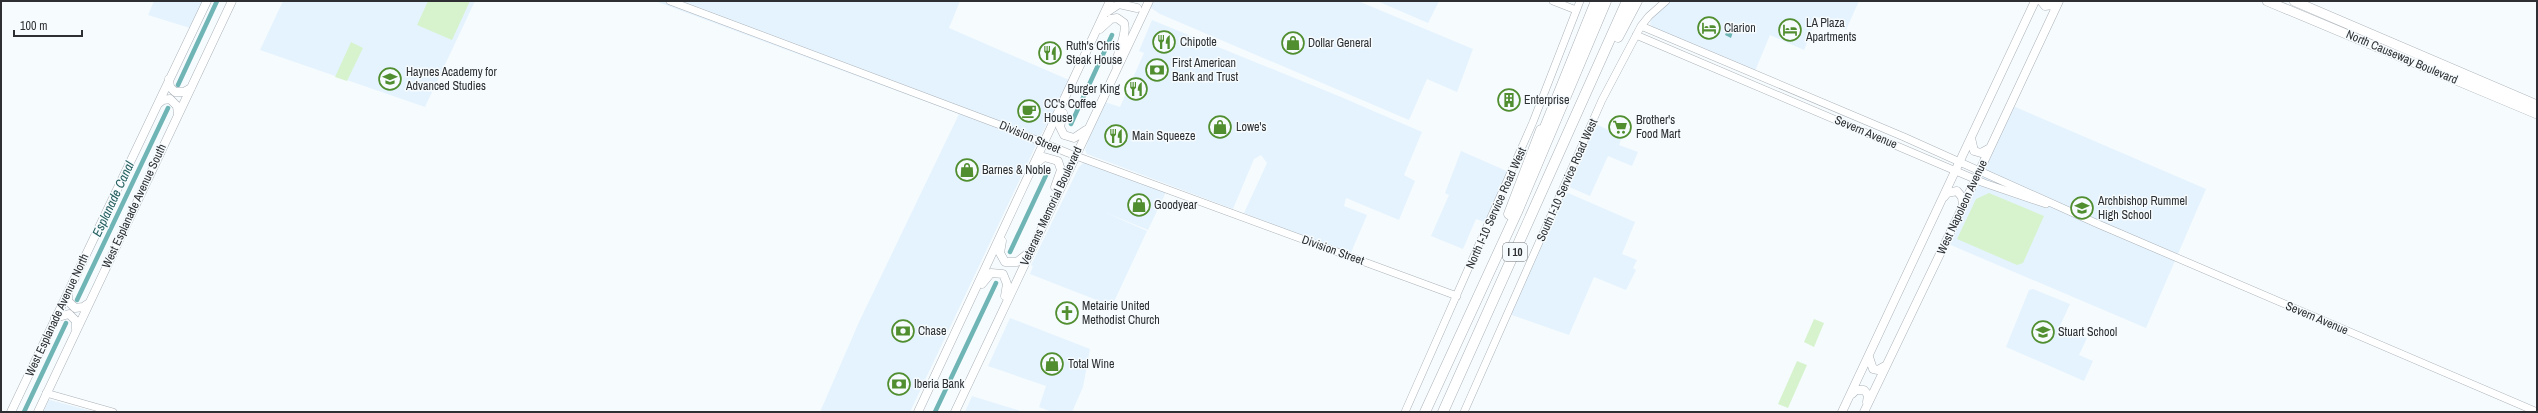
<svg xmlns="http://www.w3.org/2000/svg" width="2538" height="413" font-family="'Archivo Narrow',sans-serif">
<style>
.built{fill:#e5f3fe}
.green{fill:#d7f3ce}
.water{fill:#70b5b5}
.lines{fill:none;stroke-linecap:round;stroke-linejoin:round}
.canal{stroke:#70b5b5;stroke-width:4.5}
.tertiary-casing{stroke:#abb2b8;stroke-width:8}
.secondary-casing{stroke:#abb2b8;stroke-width:9}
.primary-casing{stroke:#abb2b8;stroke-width:9}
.trunk-casing{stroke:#abb2b8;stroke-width:10}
.motorway-casing{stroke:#abb2b8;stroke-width:11}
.tertiary{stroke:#fff;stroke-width:7}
.secondary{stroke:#fff;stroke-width:8}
.primary{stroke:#fff;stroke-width:8}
.trunk{stroke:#fff;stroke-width:9}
.motorway{stroke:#fff;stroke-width:10}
.labels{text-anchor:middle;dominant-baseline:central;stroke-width:3;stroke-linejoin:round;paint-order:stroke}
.shield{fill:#f6fbfe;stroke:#696c6f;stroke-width:1}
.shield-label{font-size:11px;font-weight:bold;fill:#2d2f32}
.poi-label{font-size:12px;fill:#2d2f32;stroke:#f6fbfe;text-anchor:start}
.street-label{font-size:12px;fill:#2d2f32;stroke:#f6fbfe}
.water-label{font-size:13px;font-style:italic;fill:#235e5e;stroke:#f6fbfe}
</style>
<rect width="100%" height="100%" fill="#f6fbfe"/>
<!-- built -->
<path class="built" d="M 154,1 L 203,1 L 190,28 L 148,15 Z
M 283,1 L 475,1 L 425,107 L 260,50 Z
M 655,1 L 960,1 L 949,28 L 1069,80 L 1037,143 L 910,412 L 820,412 L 859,322 L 959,114 Z
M 1152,1 L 1358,1 L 1473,49 L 1457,92 L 1427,79 L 1409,120 L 1160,14 L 1151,8 Z
M 1377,1 L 1439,1 L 1428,23 Z
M 1672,1 L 1859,1 L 1846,30 L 1817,17 L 1804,50 L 1770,35 L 1755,71 L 1654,28 L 1650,24 L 1651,19 L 1656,12 Z
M 1152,20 L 1341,97 L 1422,132 L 1404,175 L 1415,181 L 1399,220 L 1346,198 L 1344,206 L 1367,215 L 1350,255 L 1244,213 L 1267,163 L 1261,155 L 1254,159 L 1233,209 L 1087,154 L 1085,150 L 1090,135 L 1105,102 L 1120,107 L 1144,53 L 1139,51 Z
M 2013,106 L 2206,189 L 2146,328 L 1946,243 L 1958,227 Z
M 1594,123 L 1622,137 L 1619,145 L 1638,152 L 1632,166 L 1608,156 L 1590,196 L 1567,186 Z
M 1461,151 L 1509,172 L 1487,223 L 1476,219 L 1463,249 L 1431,236 L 1449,195 L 1445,193 Z
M 1084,162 L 1166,192 L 1148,230 L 1102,211 L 1115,182 L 1102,211 L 1147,231 L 1112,306 L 1030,274 L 1033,266 L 1031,265 L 1079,167 Z
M 1568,193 L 1635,222 L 1622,254 L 1637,260 L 1633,268 L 1636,270 L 1626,290 L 1594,277 L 1569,335 L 1512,315 L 1511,311 L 1563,195 Z
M 2033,289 L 2070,304 L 2060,326 L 2087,338 L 2079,355 L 2093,361 L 2084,381 L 2006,347 L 2029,290 Z
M 1010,318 L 1090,349 L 1083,387 L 1072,412 L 1052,412 L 1039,407 L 1046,386 L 988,366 Z
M 972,396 L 1001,405 L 1021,411 L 965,412 Z
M 49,400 L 50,400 L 95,412 L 43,412 Z"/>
<!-- green -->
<path class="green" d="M 428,1 L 470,1 L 452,40 L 417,25 Z
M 351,42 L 363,48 L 347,81 L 335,77 Z
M 1989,193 L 2044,216 L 2023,263 L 2017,265 L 1957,239 L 1976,199 Z
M 1814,319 L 1824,323 L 1814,347 L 1804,342 Z
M 1797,361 L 1807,365 L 1788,408 L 1778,404 Z"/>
<!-- water -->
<path class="water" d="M 1730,24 L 1735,26 L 1731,38 L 1725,35 Z"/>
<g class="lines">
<!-- canal -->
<path class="canal" d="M 178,85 L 217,1
M 1071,124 L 1112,35
M 1010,252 L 1047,173
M 77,300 L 168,108
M 24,412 L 66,323
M 935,412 L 996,283"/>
<!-- tertiary casing -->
<g class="tertiary-casing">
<path id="tertiary" d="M 670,1 L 1000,125 L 1068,153 L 1457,296
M 1553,1 L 1576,10
M 1641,26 L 1904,137 L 2098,224 L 2537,412
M 1636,35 L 1984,183 L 2046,204
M 46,393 L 113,412
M 1405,412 L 1533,122 L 1580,1
M 1464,412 L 1602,100 L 1641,26 L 1649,16 L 1666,1"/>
</g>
<!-- secondary casing -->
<g class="secondary-casing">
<path id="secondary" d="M 2041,1 L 2045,6 L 2052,5 L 2056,1
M 169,79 L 170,87 L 175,92 L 184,92 L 191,88
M 158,104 L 163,100 L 170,99 L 177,106 L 178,114
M 1971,138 L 1974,151 L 1981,153 L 1990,148
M 1944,197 L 1947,193 L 1957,191 L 1962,197 L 1963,206
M 68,292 L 68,301 L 75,308 L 83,307 L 89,303
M 55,318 L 69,314 L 76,321 L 76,329
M 1869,357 L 1873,369 L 1878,370 L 1885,366
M 1852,394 L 1856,390 L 1864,390 L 1868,395 L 1867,402
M 11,412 L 207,1
M 38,412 L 232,1
M 1842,412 L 2035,1
M 1864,412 L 1963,206 L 2059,1"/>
</g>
<!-- primary casing -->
<g class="primary-casing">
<path id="primary" d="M 1107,12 L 1119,4 L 1137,8
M 1100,29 L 1111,19 L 1117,18 L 1124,23 C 1128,37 1115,51 1117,66
M 1063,113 L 1060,127 L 1064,135 L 1074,138 L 1086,130
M 1035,164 L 1044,157 L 1058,161 L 1061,170 L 1055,187
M 1002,241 L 1000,253 L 1005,262 L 1017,262 L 1027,254
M 982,284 L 991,273 L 1003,274 L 1007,284 L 1005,296
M 918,412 L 1110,1
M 955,412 L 1149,1"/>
</g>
<!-- trunk casing -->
<g class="trunk-casing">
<path id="trunk" d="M 2267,1 L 2537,114
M 2294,1 L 2537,105"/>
</g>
<!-- motorway casing -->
<g class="motorway-casing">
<path id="motorway" d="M 1618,37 L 1637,1
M 1541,137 L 1596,1
M 1509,214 L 1541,130
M 1425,412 L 1517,212 L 1606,1
M 1443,412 L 1627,1"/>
</g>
<!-- tertiary -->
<use href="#tertiary" class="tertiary"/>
<!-- secondary -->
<use href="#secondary" class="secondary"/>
<!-- primary -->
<use href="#primary" class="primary"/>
<!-- trunk -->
<use href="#trunk" class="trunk"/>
<!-- motorway -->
<use href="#motorway" class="motorway"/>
</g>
<!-- icons -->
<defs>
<g id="hotel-ring" transform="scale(1.15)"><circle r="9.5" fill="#f6fbfe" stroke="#508e2f" stroke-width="1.5"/><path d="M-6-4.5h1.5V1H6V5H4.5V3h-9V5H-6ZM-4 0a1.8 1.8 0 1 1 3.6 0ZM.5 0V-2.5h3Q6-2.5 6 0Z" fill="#508e2f"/></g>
<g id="restaurant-ring" transform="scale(1.15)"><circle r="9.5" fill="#f6fbfe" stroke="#508e2f" stroke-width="1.5"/><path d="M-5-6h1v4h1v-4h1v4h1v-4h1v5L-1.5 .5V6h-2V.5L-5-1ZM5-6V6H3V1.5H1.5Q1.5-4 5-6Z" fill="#508e2f"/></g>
<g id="shop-ring" transform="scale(1.15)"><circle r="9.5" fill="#f6fbfe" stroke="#508e2f" stroke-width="1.5"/><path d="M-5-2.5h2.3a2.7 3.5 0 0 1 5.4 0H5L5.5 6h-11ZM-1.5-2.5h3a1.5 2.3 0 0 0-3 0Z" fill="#508e2f"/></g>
<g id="bank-ring" transform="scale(1.15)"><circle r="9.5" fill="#f6fbfe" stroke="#508e2f" stroke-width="1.5"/><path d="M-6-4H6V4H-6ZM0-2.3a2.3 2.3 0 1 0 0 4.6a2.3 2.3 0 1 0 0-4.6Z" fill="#508e2f"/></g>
<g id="school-ring" transform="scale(1.15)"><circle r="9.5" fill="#f6fbfe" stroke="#508e2f" stroke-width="1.5"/><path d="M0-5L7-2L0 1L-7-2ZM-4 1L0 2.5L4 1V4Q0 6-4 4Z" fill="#508e2f"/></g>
<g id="building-ring" transform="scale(1.15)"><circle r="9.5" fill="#f6fbfe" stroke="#508e2f" stroke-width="1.5"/><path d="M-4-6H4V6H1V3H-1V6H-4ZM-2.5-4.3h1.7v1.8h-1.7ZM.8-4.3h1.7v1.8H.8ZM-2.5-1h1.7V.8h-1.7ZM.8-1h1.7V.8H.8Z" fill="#508e2f"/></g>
<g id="cafe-ring" transform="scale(1.15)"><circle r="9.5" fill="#f6fbfe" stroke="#508e2f" stroke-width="1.5"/><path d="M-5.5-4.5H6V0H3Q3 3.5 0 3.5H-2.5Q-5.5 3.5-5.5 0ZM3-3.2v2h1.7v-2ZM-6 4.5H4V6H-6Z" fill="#508e2f"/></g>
<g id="supermarket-ring" transform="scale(1.15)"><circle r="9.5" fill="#f6fbfe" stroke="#508e2f" stroke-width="1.5"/><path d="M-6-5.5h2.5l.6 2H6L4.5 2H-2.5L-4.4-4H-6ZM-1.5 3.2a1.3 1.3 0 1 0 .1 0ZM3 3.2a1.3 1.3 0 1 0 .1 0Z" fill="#508e2f"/></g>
<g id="church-ring" transform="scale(1.15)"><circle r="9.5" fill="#f6fbfe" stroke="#508e2f" stroke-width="1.5"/><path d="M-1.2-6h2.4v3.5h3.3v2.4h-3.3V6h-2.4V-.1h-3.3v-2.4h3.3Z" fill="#508e2f"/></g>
</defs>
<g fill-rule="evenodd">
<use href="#hotel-ring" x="1709" y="28"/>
<use href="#hotel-ring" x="1790" y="30"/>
<use href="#restaurant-ring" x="1164" y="42"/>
<use href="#shop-ring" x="1293" y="43"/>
<use href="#restaurant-ring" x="1050" y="53"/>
<use href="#bank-ring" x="1157" y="70"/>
<use href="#school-ring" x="390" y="79"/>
<use href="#restaurant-ring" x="1136" y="89"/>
<use href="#building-ring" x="1509" y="100"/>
<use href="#cafe-ring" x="1029" y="111"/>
<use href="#shop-ring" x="1220" y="127"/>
<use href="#supermarket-ring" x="1620" y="127"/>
<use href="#restaurant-ring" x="1116" y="136"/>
<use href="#shop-ring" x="967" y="170"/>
<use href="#shop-ring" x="1139" y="205"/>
<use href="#school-ring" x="2082" y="208"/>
<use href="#church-ring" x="1067" y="313"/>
<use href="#bank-ring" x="903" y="331"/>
<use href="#school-ring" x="2043" y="332"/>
<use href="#shop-ring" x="1052" y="364"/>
<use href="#bank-ring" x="899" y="384"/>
</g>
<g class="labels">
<!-- shield labels -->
<rect class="shield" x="1503" y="243" width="24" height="18" rx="3"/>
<g class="shield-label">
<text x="1515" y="252">I 10</text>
</g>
<!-- poi labels -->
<g class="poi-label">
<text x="1806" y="23">LA Plaza<tspan x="1806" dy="14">Apartments</tspan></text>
<text x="1724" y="28">Clarion</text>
<text x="1180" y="42">Chipotle</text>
<text x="1308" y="43">Dollar General</text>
<text x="1066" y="46">Ruth's Chris<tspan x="1066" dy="14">Steak House</tspan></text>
<text x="1172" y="63">First American<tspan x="1172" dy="14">Bank and Trust</tspan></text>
<text x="406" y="72">Haynes Academy for<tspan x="406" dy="14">Advanced Studies</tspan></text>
<text x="1120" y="89" text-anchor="end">Burger King</text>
<text x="1524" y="100">Enterprise</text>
<text x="1044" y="104">CC's Coffee<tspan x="1044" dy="14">House</tspan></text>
<text x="1636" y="120">Brother's<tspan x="1636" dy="14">Food Mart</tspan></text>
<text x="1236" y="127">Lowe's</text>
<text x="1132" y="136">Main Squeeze</text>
<text x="982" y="170">Barnes &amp; Noble</text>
<text x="2098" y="201">Archbishop Rummel<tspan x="2098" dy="14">High School</tspan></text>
<text x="1154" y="205">Goodyear</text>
<text x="1082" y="306">Metairie United<tspan x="1082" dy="14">Methodist Church</tspan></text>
<text x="918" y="331">Chase</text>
<text x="2058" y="332">Stuart School</text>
<text x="1068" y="364">Total Wine</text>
<text x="914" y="384">Iberia Bank</text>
</g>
<!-- street labels -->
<g class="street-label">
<text transform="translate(2402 57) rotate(23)">North Causeway Boulevard</text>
<text transform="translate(1866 132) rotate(23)">Severn Avenue</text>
<text transform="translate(1030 137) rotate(23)">Division Street</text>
<text transform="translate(1567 180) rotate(-66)">South I-10 Service Road West</text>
<text transform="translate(134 206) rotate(-65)">West Esplanade Avenue South</text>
<text transform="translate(1051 206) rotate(-65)">Veterans Memorial Boulevard</text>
<text transform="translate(1962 207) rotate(-65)">West Napoleon Avenue</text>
<text transform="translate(1496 208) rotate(-66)">North I-10 Service Road West</text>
<text transform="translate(1333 250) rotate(20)">Division Street</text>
<text transform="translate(57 315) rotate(-65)">West Esplanade Avenue North</text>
<text transform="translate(2317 318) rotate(23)">Severn Avenue</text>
</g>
<!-- water labels -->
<g class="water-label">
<text transform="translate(113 199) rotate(-65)">Esplanade Canal</text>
</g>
</g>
<!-- border -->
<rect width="2538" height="413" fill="none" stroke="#2d2f32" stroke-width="4"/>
<!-- scale -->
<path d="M14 30v6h68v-6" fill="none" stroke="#2d2f32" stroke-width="2"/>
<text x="20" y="30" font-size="12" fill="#2d2f32" stroke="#f6fbfe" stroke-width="3" paint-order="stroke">100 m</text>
</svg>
